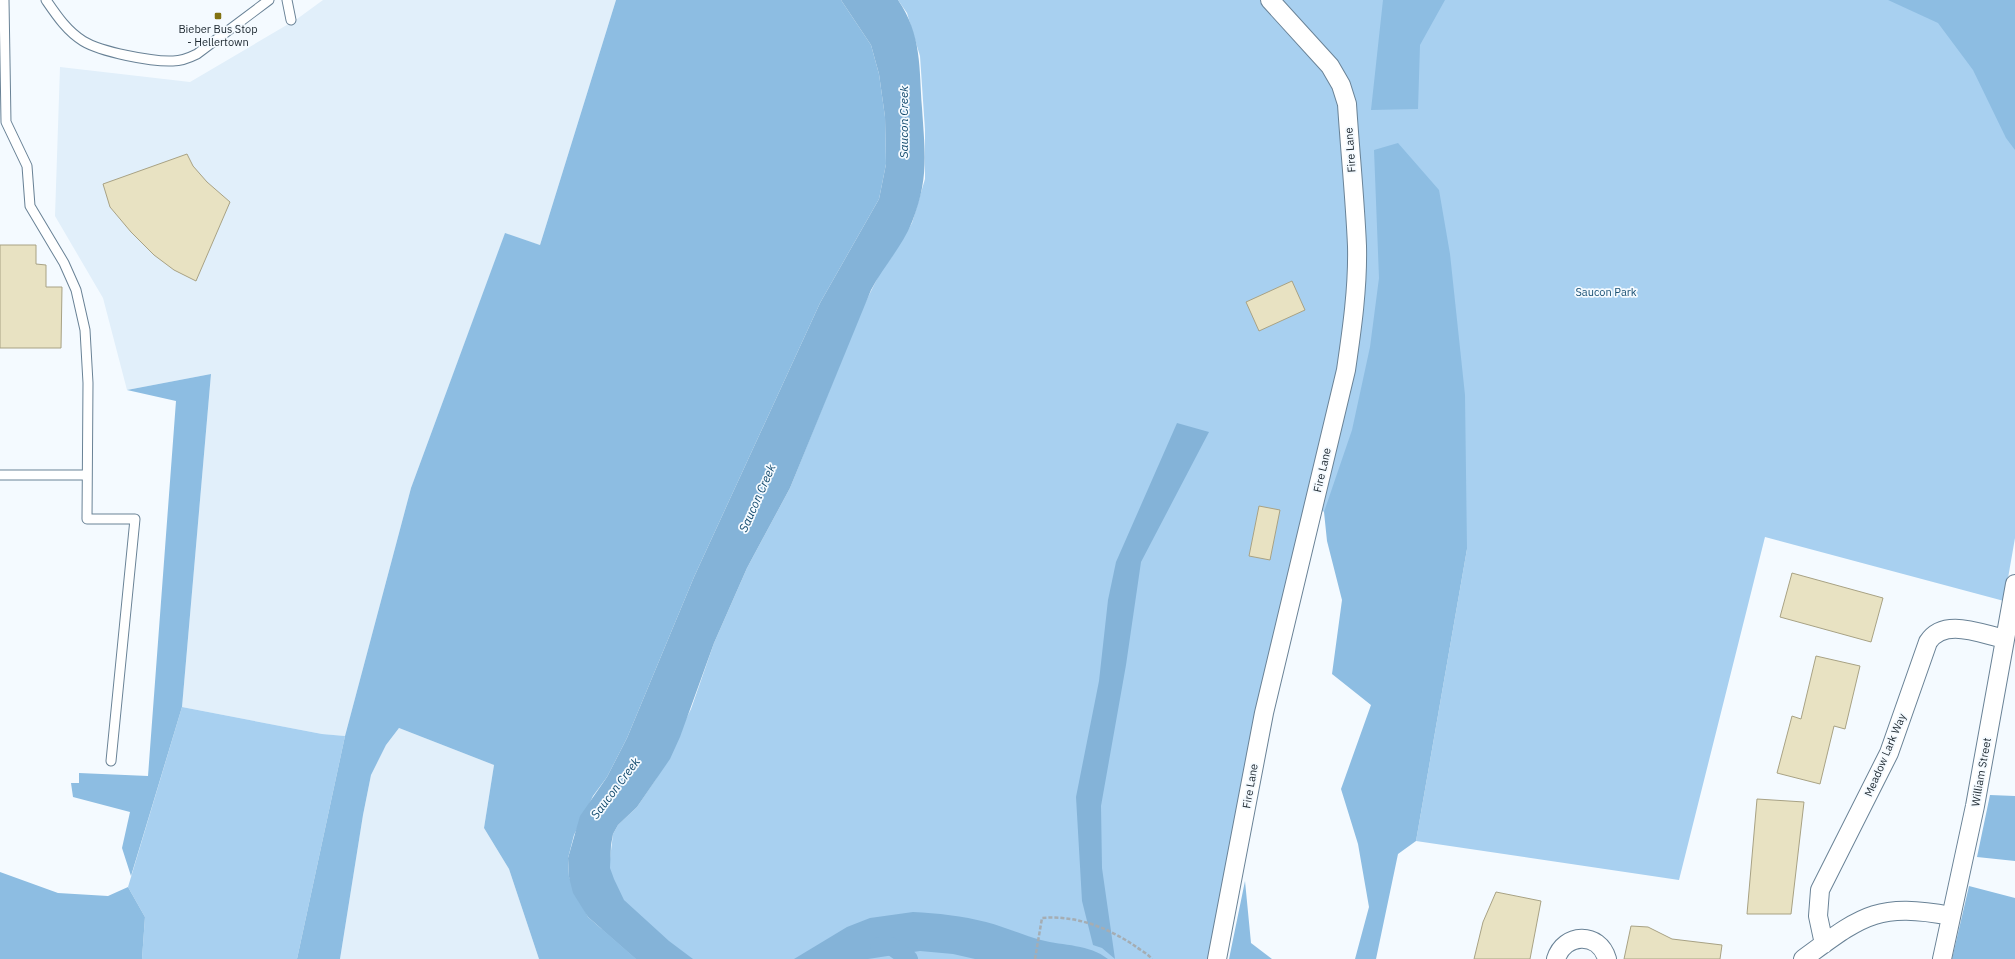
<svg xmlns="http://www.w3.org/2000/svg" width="2015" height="959" font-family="'IBM Plex Sans',sans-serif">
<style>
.built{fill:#e1effa}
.green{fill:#a8d0f0}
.forest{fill:#8dbde2}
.water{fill:#84b3d8}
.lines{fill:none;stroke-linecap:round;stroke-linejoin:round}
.canal{stroke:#84b3d8;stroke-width:18}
.building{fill:#e8e2c2;stroke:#a8a284}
.lane-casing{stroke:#698296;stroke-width:11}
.street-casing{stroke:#698296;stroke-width:20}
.path{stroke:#a5adb3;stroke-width:2.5;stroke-dasharray:4 2;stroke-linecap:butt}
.lane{stroke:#fff;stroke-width:9}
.street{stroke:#fff;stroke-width:18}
.poi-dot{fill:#827212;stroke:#f4faff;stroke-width:1.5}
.labels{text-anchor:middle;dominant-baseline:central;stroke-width:3.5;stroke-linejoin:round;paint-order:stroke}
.poi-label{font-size:11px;fill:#202b33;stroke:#f4faff}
.street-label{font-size:11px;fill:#202b33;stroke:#f4faff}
.park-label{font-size:11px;fill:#195074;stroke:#f4faff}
.water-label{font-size:12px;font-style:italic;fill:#11496d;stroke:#f4faff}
</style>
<rect width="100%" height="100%" fill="#f4faff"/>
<!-- built -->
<path class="built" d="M 323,0 L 616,0 L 540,245 L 505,234 L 411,488 L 345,736 L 322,734 L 182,707 L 211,374 L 127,390 L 103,298 L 55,216 L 60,67 L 190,82 L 297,19 Z
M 399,728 L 494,765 L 484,828 L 509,869 L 539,959 L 340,959 L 363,815 L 371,775 L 386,745 Z"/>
<!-- green -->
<path class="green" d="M 898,0 L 2015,0 L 2015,538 L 2004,601 L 1765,537 L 1679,880 L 1416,841 L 1467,549 L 1306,507 L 1255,711 L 1215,927 L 1211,959 L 598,959 L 613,834 L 618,825 L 637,807 L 656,779 L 691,709 L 714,643 L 747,568 L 790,488 L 863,307 L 880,273 L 891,258 L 912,223 L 925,179 L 925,130 L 920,56 L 907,13 Z
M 182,707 L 322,734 L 345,736 L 297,959 L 142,959 L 145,917 L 128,887 Z"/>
<!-- forest -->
<path class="forest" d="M 616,0 L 841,0 L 871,45 L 879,74 L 885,117 L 886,164 L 879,199 L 820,303 L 694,577 L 627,738 L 607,777 L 593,796 L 574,835 L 568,858 L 569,877 L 588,917 L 636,959 L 539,959 L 509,869 L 484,828 L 494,765 L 399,728 L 386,745 L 371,775 L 363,815 L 340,959 L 297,959 L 345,736 L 411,488 L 505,233 L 540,245 Z
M 1383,0 L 1445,0 L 1420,45 L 1418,109 L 1371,110 Z
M 1888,0 L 2015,0 L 2015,150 L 2006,138 L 1973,70 L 1938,23 Z
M 1398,143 L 1439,190 L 1450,254 L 1465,395 L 1467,549 L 1416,841 L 1398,854 L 1376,959 L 1355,959 L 1369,907 L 1358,844 L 1341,789 L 1371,705 L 1332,674 L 1342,600 L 1327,541 L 1324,512 L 1352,430 L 1370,347 L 1379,278 L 1374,150 Z
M 211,374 L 182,707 L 131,876 L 122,848 L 130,812 L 73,797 L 71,783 L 79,783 L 79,773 L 148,776 L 176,401 L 127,390 Z
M 1990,795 L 2015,796 L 2015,861 L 1977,857 Z
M 0,872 L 58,893 L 108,896 L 128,887 L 145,917 L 142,959 L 0,959 Z
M 1245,881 L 1251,943 L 1272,959 L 1229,959 Z
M 1969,886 L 2015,898 L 2015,959 L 1952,959 Z"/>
<!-- water -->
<path class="water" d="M 841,0 L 898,0 C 922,35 919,68 922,108 C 925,154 929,178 912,222 C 902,247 883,267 871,290 L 790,488 L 747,568 L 714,643 L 680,737 L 670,759 L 637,807 L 618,825 L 613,834 L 611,845 L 610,868 L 614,879 L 624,900 L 669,941 L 693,959 L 636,959 L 588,917 L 573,893 L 569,877 L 568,858 L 580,816 L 607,777 L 627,738 L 694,577 L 820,303 L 879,199 L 886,164 L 885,117 L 879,74 L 871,45 Z
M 1177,423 L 1209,432 L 1141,562 L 1126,665 L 1101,806 L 1102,868 L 1115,959 L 1102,948 L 1093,945 L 1082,901 L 1076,797 L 1099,681 L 1108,600 L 1116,562 Z
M 913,912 C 937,913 963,916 986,922 C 1005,927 1023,935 1041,940 C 1064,946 1089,944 1108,959 L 975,959 L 953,954 L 920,951 L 868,959 L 794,959 L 847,927 L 870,918 Z"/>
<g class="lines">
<!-- canal -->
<path class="canal" d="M 879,946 L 891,946 L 909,959"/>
</g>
<!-- building -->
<path class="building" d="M 187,154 L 193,166 L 207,182 L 230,202 L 196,281 L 174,270 L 154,255 L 131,232 L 110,207 L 103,184 Z
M 0,245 L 36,245 L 36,264 L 46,265 L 46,287 L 62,287 L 61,348 L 0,348 Z
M 1292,281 L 1305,310 L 1259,331 L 1246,302 Z
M 1259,506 L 1280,510 L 1270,560 L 1249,556 Z
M 1792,573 L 1883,598 L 1871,642 L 1780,617 Z
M 1816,656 L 1860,666 L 1845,729 L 1834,726 L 1820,784 L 1777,773 L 1792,716 L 1801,719 Z
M 1757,799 L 1804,802 L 1791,914 L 1747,914 Z
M 1496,892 L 1541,901 L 1530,959 L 1474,959 L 1483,922 Z
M 1631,926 L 1648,927 L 1672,939 L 1722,945 L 1720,959 L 1624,959 Z"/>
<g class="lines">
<!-- lane casing -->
<g class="lane-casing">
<path id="lane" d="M 4,0 L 6,122 L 27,166 L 30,206 L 64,263 L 76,290 L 85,330 L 88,383 L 87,519 L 135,519 L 111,761
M 46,0 C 57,16 67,31 83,41 C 101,52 152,62 173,61 C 182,61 189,58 197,54 L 269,0
M 287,0 L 291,20
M 0,475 L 87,475"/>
</g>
<!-- street casing -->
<g class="street-casing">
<path id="street" d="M 1824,944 L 1818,916 L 1820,890 L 1889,753 L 1928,642 C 1944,617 1981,634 2005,639
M 1217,959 L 1264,713 L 1346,370 C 1352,329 1358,287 1357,246 C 1355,199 1350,151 1347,104 L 1341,85 L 1330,66 L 1270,0
M 1556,959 C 1564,933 1599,931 1607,959
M 1803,959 C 1862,916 1876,902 1951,916
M 1942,959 L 1975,806 L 2015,584"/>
</g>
<!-- path -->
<path class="path" d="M 1035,959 L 1042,918 C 1075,915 1107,927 1135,946 C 1140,950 1147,953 1152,959"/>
<!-- lane -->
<use href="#lane" class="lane"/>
<!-- street -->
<use href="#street" class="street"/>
</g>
<!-- markers -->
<rect class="poi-dot" x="214" y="12" width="8" height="8" rx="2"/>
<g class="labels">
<!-- poi labels -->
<g class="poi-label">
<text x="218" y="29">Bieber Bus Stop<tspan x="218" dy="13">- Hellertown</tspan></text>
</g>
<!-- street labels -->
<g class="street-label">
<text transform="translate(1350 150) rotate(-94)">Fire Lane</text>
<text transform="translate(1322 470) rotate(-77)">Fire Lane</text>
<text transform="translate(1885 755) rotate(-67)">Meadow Lark Way</text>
<text transform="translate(1981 772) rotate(-80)">William Street</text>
<text transform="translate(1250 786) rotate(-80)">Fire Lane</text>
</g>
<!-- park labels -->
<g class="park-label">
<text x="1606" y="292">Saucon Park</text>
</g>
<!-- water labels -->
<g class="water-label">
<text transform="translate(903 122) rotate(-90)">Saucon Creek</text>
<text transform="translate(757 498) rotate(-66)">Saucon Creek</text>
<text transform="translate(615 788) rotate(-53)">Saucon Creek</text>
</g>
</g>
</svg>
